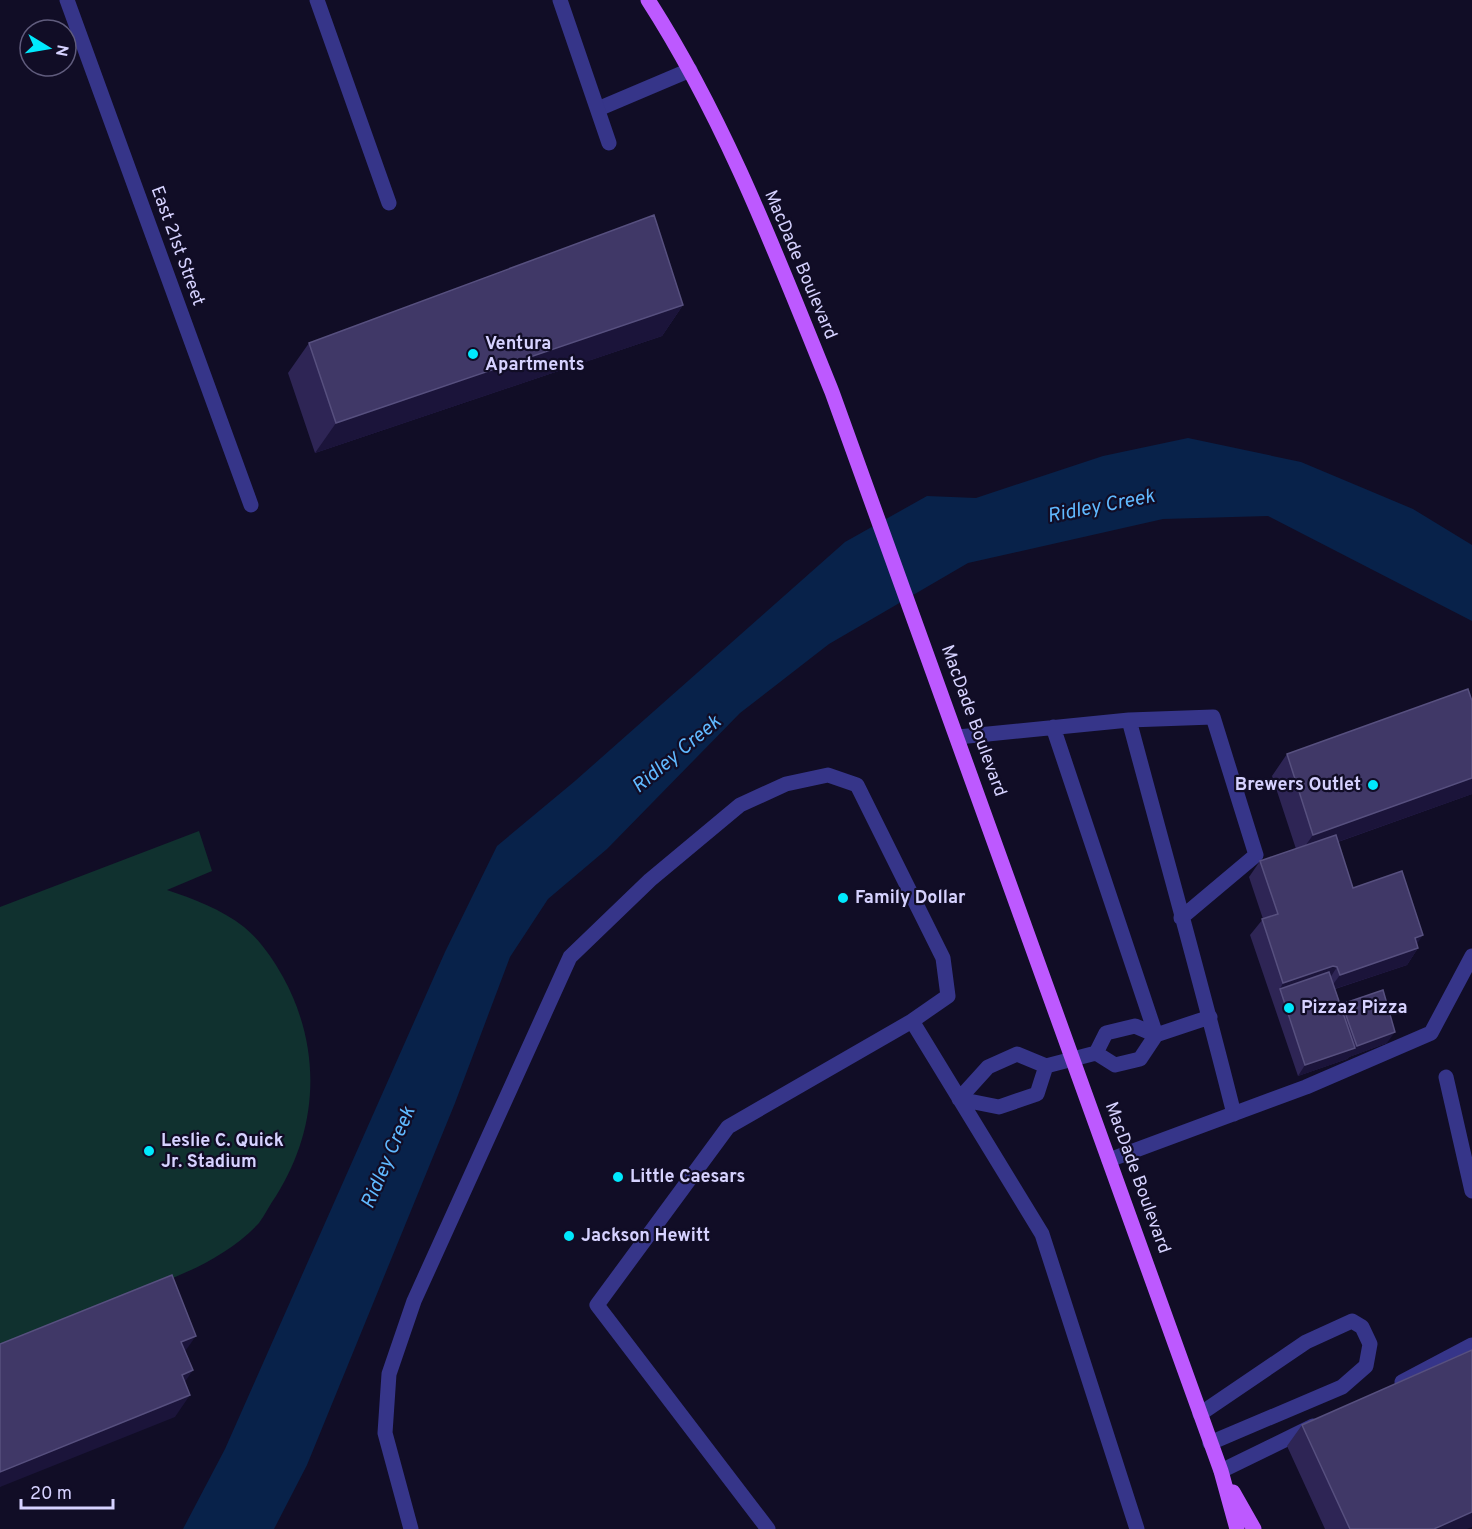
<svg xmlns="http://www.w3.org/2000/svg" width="1472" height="1529" font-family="Overpass,sans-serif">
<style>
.green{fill:#10312f}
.water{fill:#08224a}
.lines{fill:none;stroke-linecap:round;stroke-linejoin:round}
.lane{stroke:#363589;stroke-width:15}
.street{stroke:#363589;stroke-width:15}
.primary{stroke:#bd59ff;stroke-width:15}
.wall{fill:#2e2555}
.shaded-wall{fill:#1b143a}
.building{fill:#403867;stroke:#57507f;stroke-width:1.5}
.poi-dot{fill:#00e9fd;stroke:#110d26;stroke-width:2}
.labels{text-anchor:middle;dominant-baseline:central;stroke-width:4.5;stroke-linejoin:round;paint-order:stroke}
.street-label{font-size:18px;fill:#d6d2ff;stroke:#110d26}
.poi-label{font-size:18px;font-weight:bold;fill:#d6d2ff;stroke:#110d26;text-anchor:start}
.water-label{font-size:20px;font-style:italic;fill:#60b9ff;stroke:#110d26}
</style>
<rect width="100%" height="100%" fill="#110d26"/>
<!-- green -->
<path class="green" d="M 199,831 L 212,871 L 167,890 C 194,899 221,909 244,927 C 260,940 273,959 283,977 C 322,1048 319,1128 276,1196 C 270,1204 265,1215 259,1223 C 231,1253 192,1271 155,1285 L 0,1487 L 0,907 Z"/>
<!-- water -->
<path class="water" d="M 1188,438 L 1301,462 L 1413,509 L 1472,545 L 1472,621 L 1268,516 L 1163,519 L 968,563 L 829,644 L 740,713 L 607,849 L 548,899 L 510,957 L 455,1103 L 307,1465 L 274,1529 L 183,1529 L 225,1449 L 445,952 L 497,846 L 575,781 L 845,542 L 927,496 L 976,498 L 1103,456 Z"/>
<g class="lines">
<!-- lane -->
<path class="lane" d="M 317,0 L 389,203
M 598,109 L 690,70
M 1053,727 L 1156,1035
M 958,737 L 1129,720
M 1181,918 L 1256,855 L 1213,717 L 1129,720 C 1164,851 1201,982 1234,1114
M 1096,1053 L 1106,1033 L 1135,1026 L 1156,1035
M 1446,1077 L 1472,1191
M 959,1099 L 988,1067 L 1017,1054 L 1046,1066 L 1096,1053 L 1115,1065 L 1140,1059 L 1156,1035 L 1210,1017
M 959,1099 L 999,1107 L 1037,1094 L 1046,1066
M 1109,1160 L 1306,1087 L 1431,1033 L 1472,956
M 1402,1382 L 1472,1345
M 1200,1414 L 1306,1342 L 1352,1321 L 1362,1327 L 1370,1344 L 1366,1366 L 1342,1387 L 1210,1443
M 1221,1471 L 1313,1426
M 411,1529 L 385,1433 L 389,1374 L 414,1301 L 570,957 L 650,880 L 740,805 L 786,784 L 828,775 L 857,785 L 943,958 L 948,996 L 912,1021
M 768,1529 L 597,1305 L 728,1127 L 912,1021 L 1042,1234 L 1137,1529"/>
<!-- street -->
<path class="street" d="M 67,0 L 251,505
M 560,0 L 609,143"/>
<!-- primary -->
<path class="primary" d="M 648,0 C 726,121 778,259 832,392 L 1221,1471 L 1237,1529
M 1233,1492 L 1254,1529"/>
</g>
<!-- wall -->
<path class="wall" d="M 683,305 L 662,336 L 315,453 L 288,373 L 309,343 Z
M 1472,701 L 1472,794 L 1338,842 L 1353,888 L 1417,944 L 1418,948 L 1407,965 L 1335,989 L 1341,1006 L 1342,1004 L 1387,1043 L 1349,1057 L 1347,1059 L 1298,1076 L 1250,935 L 1263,919 L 1249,877 L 1260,861 L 1296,849 L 1272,776 L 1287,754 Z
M 1302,1425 L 1467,1529 L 1325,1529 L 1287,1446 Z"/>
<!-- shaded-wall -->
<path class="shaded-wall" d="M 683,305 L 662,336 L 315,453 L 336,423 Z
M 1472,778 L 1472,794 L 1298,856 L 1313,835 Z
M 1423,935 L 1413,950 L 1418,948 L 1407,965 L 1328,991 L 1340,975 L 1415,938 Z
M 1333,966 L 1337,967 L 1326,984 L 1280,989 L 1283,983 Z
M 1395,1032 L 1387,1043 L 1349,1057 L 1347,1059 L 1298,1076 L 1305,1065 L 1355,1048 L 1357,1046 Z
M 196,1336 L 181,1357 L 181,1342 Z
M 193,1370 L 178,1392 L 182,1375 Z
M 190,1395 L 175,1417 L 0,1487 L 0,1472 Z
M 1472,1512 L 1472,1527 L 1467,1529 L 1434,1529 Z"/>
<!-- building -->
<path class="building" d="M 654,215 L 683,305 L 336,423 L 309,343 Z
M 1468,689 L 1472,701 L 1472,778 L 1313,835 L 1287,754 Z
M 1336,835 L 1353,888 L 1402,871 L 1423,935 L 1415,938 L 1418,948 L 1340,975 L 1337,967 L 1333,966 L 1283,983 L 1262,919 L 1278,914 L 1260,861 Z
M 1329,972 L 1355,1048 L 1305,1065 L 1280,989 Z
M 1383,990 L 1395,1032 L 1357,1046 L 1342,1004 Z
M 172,1275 L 196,1336 L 181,1342 L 193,1370 L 182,1375 L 190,1395 L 0,1472 L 0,1344 Z
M 1472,1350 L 1472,1512 L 1434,1529 L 1350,1529 L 1302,1425 Z"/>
<!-- markers -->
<g class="poi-dot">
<circle cx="473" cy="354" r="6"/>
<circle cx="1373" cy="785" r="6"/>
<circle cx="843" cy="898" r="6"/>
<circle cx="1289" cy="1008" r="6"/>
<circle cx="149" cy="1151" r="6"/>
<circle cx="618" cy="1177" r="6"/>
<circle cx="569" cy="1236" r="6"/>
</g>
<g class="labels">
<!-- street labels -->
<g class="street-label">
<text transform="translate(177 246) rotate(70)">East 21st Street</text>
<text transform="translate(800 265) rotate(67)">MacDade Boulevard</text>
<text transform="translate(973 721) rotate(70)">MacDade Boulevard</text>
<text transform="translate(1137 1178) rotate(70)">MacDade Boulevard</text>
</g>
<!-- poi labels -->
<g class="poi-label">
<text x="485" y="344">Ventura<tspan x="485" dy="21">Apartments</tspan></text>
<text x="1361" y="785" text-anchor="end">Brewers Outlet</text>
<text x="855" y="898">Family Dollar</text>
<text x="1301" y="1008">Pizzaz Pizza</text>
<text x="161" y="1141">Leslie C. Quick<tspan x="161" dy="21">Jr. Stadium</tspan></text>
<text x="630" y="1177">Little Caesars</text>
<text x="581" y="1236">Jackson Hewitt</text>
</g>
<!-- water labels -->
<g class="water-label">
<text transform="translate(1101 507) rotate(-11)">Ridley Creek</text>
<text transform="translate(677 755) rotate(-40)">Ridley Creek</text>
<text transform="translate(389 1158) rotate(-67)">Ridley Creek</text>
</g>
</g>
<!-- north arrow -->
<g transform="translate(48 48) rotate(101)"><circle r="28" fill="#110d26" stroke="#605c7d" stroke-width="1.5"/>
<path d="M0-4.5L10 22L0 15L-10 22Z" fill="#00e9fd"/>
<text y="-9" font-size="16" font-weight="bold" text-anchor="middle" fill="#d6d2ff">N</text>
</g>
<!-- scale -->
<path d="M21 1499v9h92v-9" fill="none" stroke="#d6d2ff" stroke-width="3"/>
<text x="30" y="1499" font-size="18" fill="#d6d2ff" stroke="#110d26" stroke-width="4.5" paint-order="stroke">20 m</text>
</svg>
